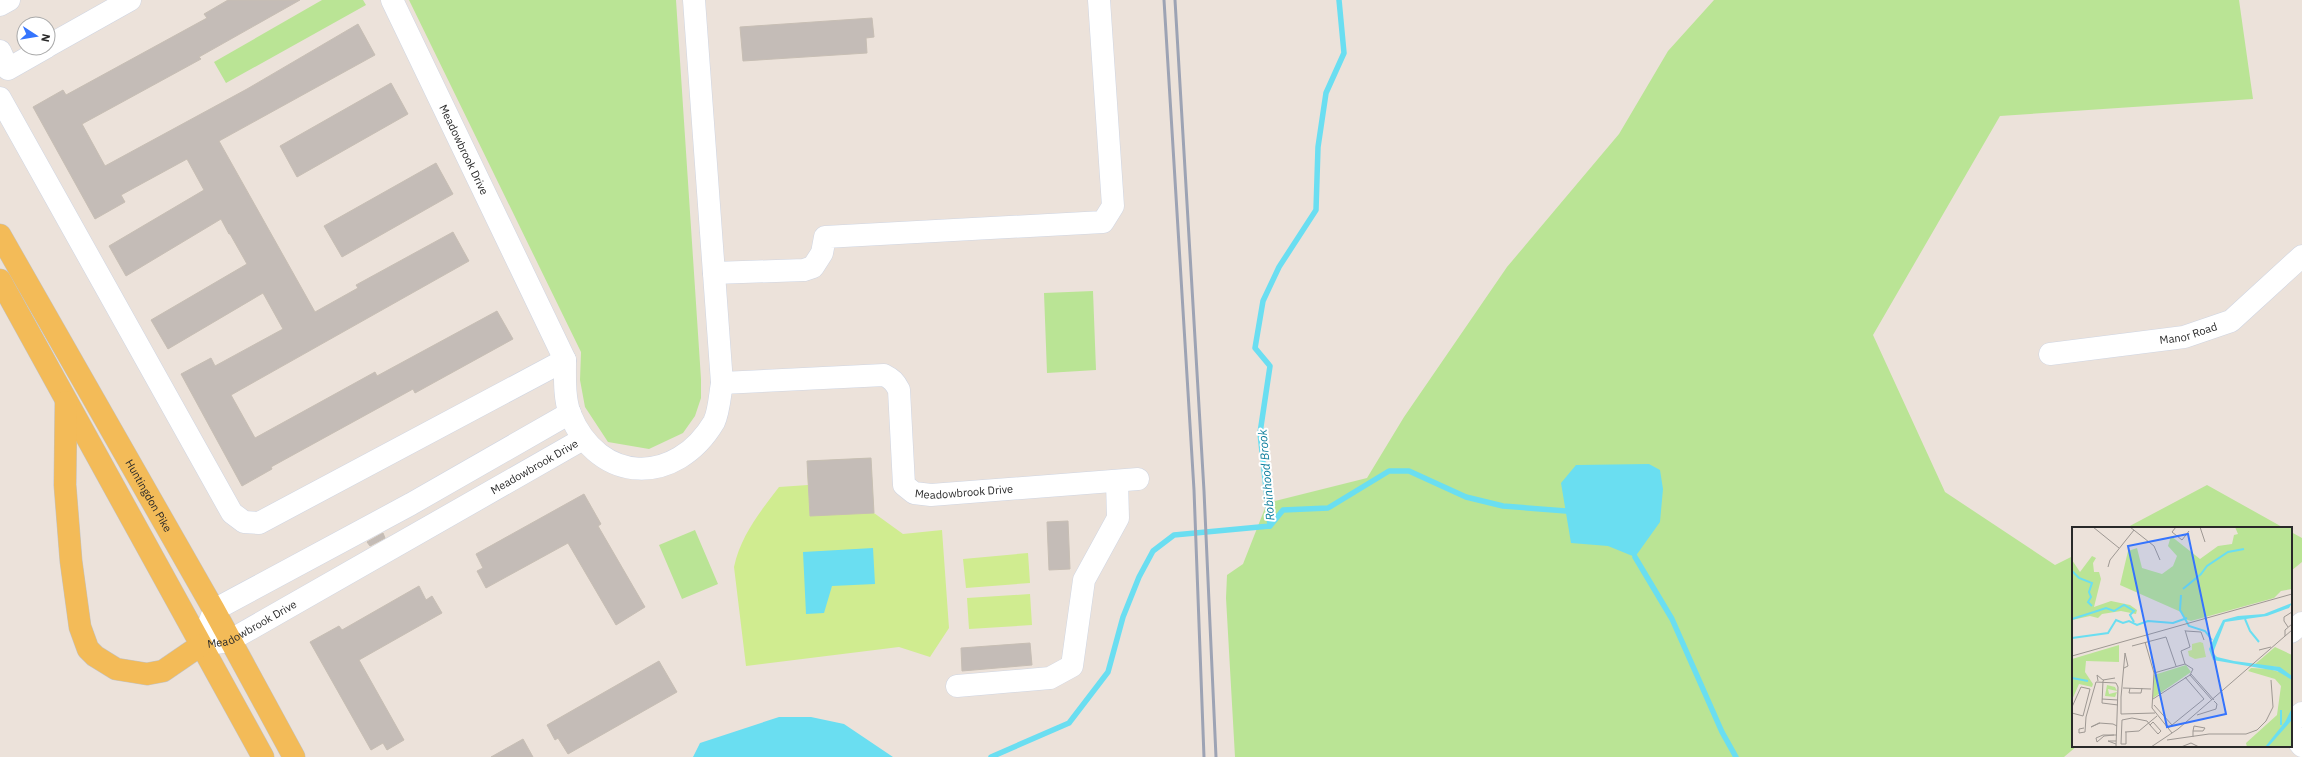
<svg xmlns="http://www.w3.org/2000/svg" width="2302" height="757" font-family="'IBM Plex Sans',sans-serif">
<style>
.green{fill:#bae495}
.pitch{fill:#d0ec90}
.water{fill:#6adef1}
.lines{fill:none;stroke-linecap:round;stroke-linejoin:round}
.stream{stroke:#6adef1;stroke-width:5.5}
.building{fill:#c4bcb7;stroke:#c7beb4}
.minor-casing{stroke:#cfd5e2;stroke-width:23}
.major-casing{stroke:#c3c3c3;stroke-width:23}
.minor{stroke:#fff;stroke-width:22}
.major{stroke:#f3bb58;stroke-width:22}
.rail{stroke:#9da3b4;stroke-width:3}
.labels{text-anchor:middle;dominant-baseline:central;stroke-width:4;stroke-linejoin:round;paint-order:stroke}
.street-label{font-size:11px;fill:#292929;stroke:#fff}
.water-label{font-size:12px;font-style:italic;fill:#0a7c9b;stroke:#fff}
.inset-river{fill:none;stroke:#6adef1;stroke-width:2}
.inset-road{fill:none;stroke:#9e9893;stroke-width:1}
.view{fill:#3574fd;fill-opacity:0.15;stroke:#3574fd;stroke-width:2}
.inset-edge{fill:none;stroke:#292929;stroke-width:2}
</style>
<rect width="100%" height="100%" fill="#ece2da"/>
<!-- green -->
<path class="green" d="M 322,0 L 363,0 L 366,5 L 226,83 L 214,62 Z
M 409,0 L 676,0 L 701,379 L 701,398 L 695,416 L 683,433 L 649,449 L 608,442 L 585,407 L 580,380 L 581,352 Z
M 1714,0 L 2239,0 L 2253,99 L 2000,116 L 1873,335 L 1945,492 L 2055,565 L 2073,556 L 2073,746 L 2077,746 L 2064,757 L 1235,757 L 1226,598 L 1227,575 L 1243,564 L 1267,503 L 1367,478 L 1404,417 L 1507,267 L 1619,134 L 1668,51 Z
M 1093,291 L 1096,370 L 1047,373 L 1044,293 Z
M 2207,485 L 2284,528 L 2126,528 Z
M 695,530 L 718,584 L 682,599 L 659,545 Z
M 2291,532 L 2302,538 L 2302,562 L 2291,571 Z"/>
<!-- pitch -->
<path class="pitch" d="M 871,458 L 874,513 L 903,534 L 942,530 L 949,628 L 930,657 L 899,647 L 746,666 L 734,567 C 741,535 760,512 779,487 L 808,485 L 807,461 Z
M 1028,553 L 1030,583 L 966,588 L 963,559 Z
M 1030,594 L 1032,625 L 969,629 L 967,598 Z"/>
<!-- water -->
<path class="water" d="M 1649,464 L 1660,470 L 1663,489 L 1660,522 L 1635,557 L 1608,546 L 1571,543 L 1561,483 L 1576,465 Z
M 873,548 L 875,584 L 832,586 L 824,613 L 806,614 L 803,552 Z
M 779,717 L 811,717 L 844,724 L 893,757 L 693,757 L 700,743 Z"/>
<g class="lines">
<!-- stream -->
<path class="stream" d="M 1270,526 L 1260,433 L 1270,366 L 1255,348 L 1263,301 L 1279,267 L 1316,210 L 1318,147 L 1326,93 L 1344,53 L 1339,0
M 1270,526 L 1283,510 L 1328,508 L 1389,471 L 1409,471 L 1466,497 L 1503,506 L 1566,511
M 1635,557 L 1672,619 L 1722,732 L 1736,757
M 991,757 L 1069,723 L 1108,672 L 1123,617 L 1139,577 L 1153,551 L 1174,535 L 1270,526"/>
</g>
<!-- building -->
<path class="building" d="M 228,0 L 300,0 L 199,57 L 201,59 L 82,124 L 105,166 L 247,89 L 358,24 L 375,55 L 219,141 L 315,312 L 358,288 L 356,285 L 453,232 L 469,261 L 231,395 L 255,438 L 375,372 L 377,376 L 497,311 L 513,339 L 415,393 L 413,389 L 271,467 L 272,469 L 242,486 L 181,374 L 211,358 L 215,366 L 283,329 L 263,293 L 168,349 L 151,320 L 247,264 L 230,234 L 229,234 L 221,219 L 126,276 L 109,246 L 204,190 L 187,159 L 121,195 L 125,202 L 95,219 L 33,107 L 63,90 L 66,95 L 207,18 L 204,14 Z
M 872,18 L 874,37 L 866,38 L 867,53 L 743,61 L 740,27 Z
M 391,83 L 408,114 L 297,177 L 280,146 Z
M 436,163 L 453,194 L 342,257 L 324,226 Z
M 871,458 L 874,513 L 810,516 L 807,461 Z
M 584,494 L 601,524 L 598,526 L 645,607 L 616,625 L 568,543 L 486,588 L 477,571 L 483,568 L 476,554 Z
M 1068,521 L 1070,569 L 1049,570 L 1047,522 Z
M 383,533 L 385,538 L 370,546 L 367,542 Z
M 419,586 L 426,600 L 432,596 L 442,613 L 359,660 L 404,740 L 387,750 L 383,743 L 371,750 L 310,642 L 339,626 L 342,630 Z
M 1030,643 L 1032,665 L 962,671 L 961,648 Z
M 659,661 L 677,692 L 568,754 L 558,738 L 555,740 L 547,725 Z
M 523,739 L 533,757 L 491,757 Z"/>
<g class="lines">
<!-- minor casing -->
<g class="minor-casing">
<g id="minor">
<path id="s1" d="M 392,0 L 565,360 C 565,377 564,398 570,414 C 599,485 676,486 714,422 C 719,412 720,394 722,383 L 694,0"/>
<path d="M 0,5 L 9,0"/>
<path d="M 48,46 L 130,0"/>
<path d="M 0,51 L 8,69 L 45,48"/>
<path d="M 0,98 L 232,513 L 244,522 L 259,523 L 565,360"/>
<path d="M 714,273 L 804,270 L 813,267 L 822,253 L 825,237 L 1103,222 L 1113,206 L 1099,0"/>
<path id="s2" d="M 2050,354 L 2184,337 L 2231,321 L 2302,256"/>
<path id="s3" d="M 722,383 L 884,375 C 892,379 895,382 899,390 L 904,485 L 914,493 L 931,495 L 1138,479"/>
<path id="s4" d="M 570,413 L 411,504 L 214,610 L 201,645 L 229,641 L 583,439"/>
<path d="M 2291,632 L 2302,623"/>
<path d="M 957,686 L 1050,678 L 1072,666 L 1084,580 L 1118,518 L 1117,481"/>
<path d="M 2291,722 L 2302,713"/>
<path d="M 2291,732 L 2302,746"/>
</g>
</g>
<!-- major casing -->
<g class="major-casing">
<g id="major">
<path id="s5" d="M 0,235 L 214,610 L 294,757"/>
<path d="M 0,280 L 263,757"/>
<path d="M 66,402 L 65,485 L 71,561 L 80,627 L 88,649 L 95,656 L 116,669 L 147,674 L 163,671 L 201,645"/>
</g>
</g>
<!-- minor -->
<use href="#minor" class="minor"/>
<!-- major -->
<use href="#major" class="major"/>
<!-- rail -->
<path class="rail" d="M 1164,0 L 1194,490 L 1204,757
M 1175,0 L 1204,491 L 1216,757"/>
</g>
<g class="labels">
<!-- street labels -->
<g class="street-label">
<text stroke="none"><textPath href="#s1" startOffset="166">Meadowbrook Drive</textPath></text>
<text stroke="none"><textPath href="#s2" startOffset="140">Manor Road</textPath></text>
<text stroke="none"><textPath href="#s4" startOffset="824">Meadowbrook Drive</textPath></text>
<text stroke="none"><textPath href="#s3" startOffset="342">Meadowbrook Drive</textPath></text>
<text stroke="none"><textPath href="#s5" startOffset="300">Huntingdon Pike</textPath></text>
<text stroke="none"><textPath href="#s4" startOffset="500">Meadowbrook Drive</textPath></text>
</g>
<!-- water labels -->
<g class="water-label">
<text transform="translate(1266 475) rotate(-95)">Robinhood Brook</text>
</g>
</g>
<!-- overview -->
<g transform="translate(2072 527)">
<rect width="220" height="220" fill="#ece2da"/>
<path d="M 163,0 L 220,0 L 220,62 L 209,64 L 202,71 L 119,94 L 113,92 L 109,85 L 48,58 L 56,24 L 65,21 L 70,41 L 90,47 L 101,39 L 105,29 L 96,19 L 99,9 L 128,32 L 146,19 L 160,17 L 162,8 L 166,7 ZM 20,29 L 24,31 L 21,36 L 22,45 L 27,45 L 29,52 L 22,80 L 39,74 L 58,78 L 65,83 L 64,87 L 49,84 L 30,87 L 26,91 L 18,89 L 0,93 L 0,33 L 8,45 ZM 47,118 L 47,135 L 14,134 L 13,145 L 21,157 L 20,160 L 7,157 L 0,173 L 0,132 ZM 203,120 L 220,128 L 220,220 L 175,220 L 174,216 L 205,188 L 209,159 L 203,152 L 176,144 L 179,141 L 197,142 L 211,146 L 206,140 L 182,138 ZM 114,138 L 119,145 L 81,171 L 82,148 ZM 35,158 L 43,160 L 45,164 L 36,162 L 37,167 L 45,165 L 43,170 L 33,169 Z" fill="#bae495"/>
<path d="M 128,115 L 131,116 L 134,130 L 123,132 L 117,129 L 116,124 L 120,123 L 120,117 Z" fill="#d0ec90"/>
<path d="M 220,76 L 217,81 L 195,89 L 153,95 L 141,126 L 145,130 L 162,134 L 208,140 L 220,149 L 220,153 L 205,144 L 141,133 L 137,122 L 151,93 L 166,89 L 192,87 ZM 220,181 L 219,194 L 196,220 L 193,220 L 213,195 Z" fill="#6adef1"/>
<path class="inset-river" d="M 0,44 L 7,51 L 20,56 L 17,65 L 19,70 L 16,75 L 20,79M 111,62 L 129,47 L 135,39 L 156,25 L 172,22M 109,68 L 108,83 L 117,99 L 133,104 L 140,113M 22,85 L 34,81 L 42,84 L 52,78 L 62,84 L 58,88 L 62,95M 0,92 L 22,85M 173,92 L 178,104 L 187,115M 0,111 L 36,106 L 44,93 L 51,96 L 57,94 L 65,98 L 76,94 L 101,96 L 115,91M 0,151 L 16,154M 209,183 L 209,198"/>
<path class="inset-road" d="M 21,0 L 47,21M 58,0 L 82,19 L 88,33M 104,0 L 100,5 L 110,13 L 117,4M 128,0 L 133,15M 36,40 L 38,33 L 62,3M 216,100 L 212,94 L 212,90 L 220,85M 114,104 L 129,105 L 132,113M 213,109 L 213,103 L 220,97M 73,115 L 82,146 L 80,181 L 100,206M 60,119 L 94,110 L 104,139M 187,123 L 199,120M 0,129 L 220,67M 113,137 L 109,124 L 118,120 L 113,103M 52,141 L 56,139 L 53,126 L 49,170 L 49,187 L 83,186M 119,147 L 142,173M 118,148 L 140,173M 31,153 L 43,151M 26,154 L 25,148 L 32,154M 31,154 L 30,176 L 46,178M 51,161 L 79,162M 58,161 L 57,166 L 69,166 L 70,161M 30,172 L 46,173M 81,172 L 118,148 L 121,142 L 113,137 L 82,146M 82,178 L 100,198 L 96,201M 0,180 L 9,160 L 18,162 L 11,189 L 0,186M 125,188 L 144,182 L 145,177 L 142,174M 14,190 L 24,155 L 44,156 L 46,160 L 44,220M 28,196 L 19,200 L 27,196 L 41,197 L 45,199M 100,198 L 132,172 L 113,150M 12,201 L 7,202 L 7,206 L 13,205 L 14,190M 53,205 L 67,204 L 85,189M 54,205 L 54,217 L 49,217 L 50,193 L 60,191 L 75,194 L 78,198 L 86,207 L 89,204 L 81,195 L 78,198M 42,208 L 32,209 L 25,215 L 24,211 L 31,208 L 45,208M 121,210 L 121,204 L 131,204 L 133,201 L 122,199 L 121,204M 95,213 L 137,207 L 174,207 L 185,203 L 194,194 L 201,180 L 199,153M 44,217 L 36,214 L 44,214M 79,220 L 106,202 L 220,103M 109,220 L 119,216 L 127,220"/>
<path class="view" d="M 116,7 L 154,187 L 95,200 L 56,19 Z"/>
<rect width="220" height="220" class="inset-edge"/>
</g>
<!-- north arrow -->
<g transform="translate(36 36) rotate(102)"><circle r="19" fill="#ffffff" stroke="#a9a9a9"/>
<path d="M0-3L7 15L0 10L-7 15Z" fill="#3574fd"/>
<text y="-6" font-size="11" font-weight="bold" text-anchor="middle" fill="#292929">N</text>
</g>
</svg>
